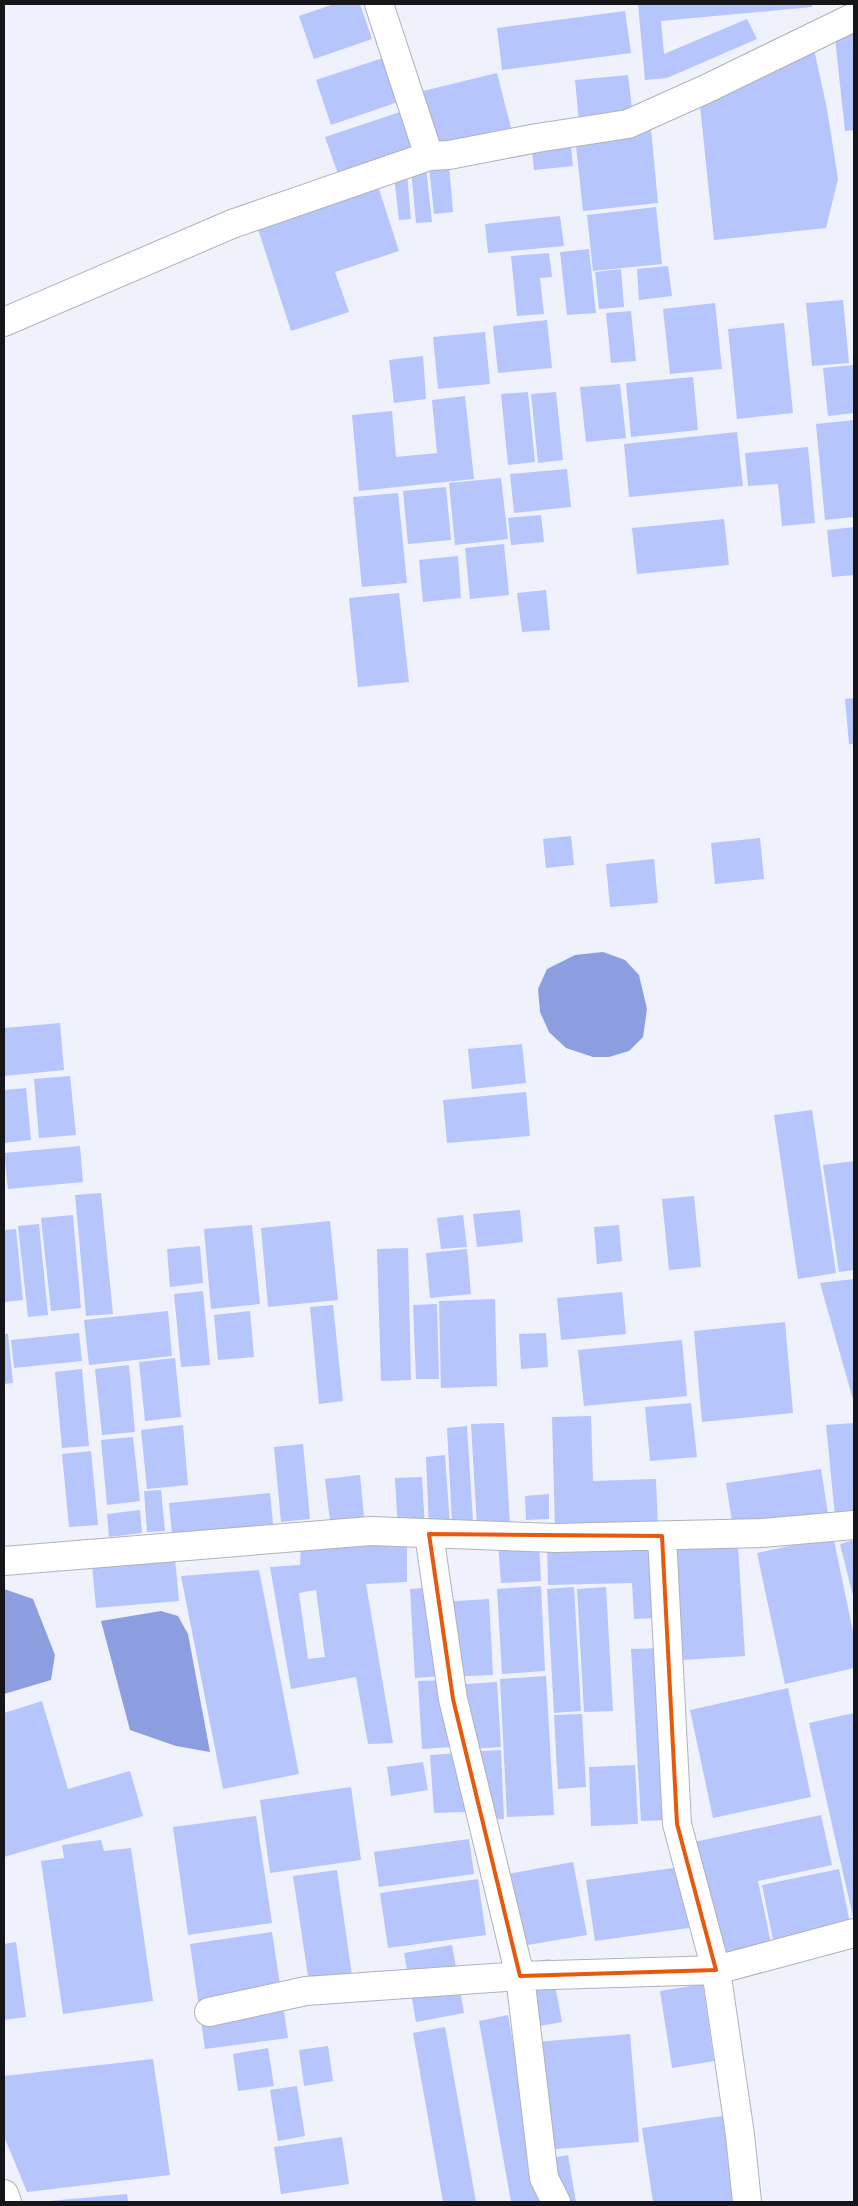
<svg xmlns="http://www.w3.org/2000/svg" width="858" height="2206" font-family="'Open Sans',sans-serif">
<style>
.water{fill:#8d9ee0}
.building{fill:#b6c5fc;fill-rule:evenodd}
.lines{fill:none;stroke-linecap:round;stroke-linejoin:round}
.minor-casing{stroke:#b0b2bb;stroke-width:30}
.minor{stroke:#fff;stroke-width:28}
.marked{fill:none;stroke:#e8590c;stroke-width:4;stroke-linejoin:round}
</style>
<rect width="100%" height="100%" fill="#eff2fc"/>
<!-- water -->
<path class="water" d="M 603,952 L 625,960 L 639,975 L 647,1009 L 643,1037 L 629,1051 L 609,1057 L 593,1057 L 566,1048 L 549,1032 L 540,1012 L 538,989 L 547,969 L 575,955 Z
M 4,1589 L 33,1599 L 55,1655 L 51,1680 L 4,1694 Z
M 161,1611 L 178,1616 L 188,1634 L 210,1752 L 176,1746 L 130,1730 L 101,1621 Z"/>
<!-- building -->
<path class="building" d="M 334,4 L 360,4 L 372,39 L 314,59 L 299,16 Z
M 638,4 L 812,4 L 812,7 L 661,21 L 664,54 L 747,19 L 757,39 L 667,78 L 645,80 Z
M 625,11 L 631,53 L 502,70 L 497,28 Z
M 854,30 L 854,130 L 845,131 L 835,38 Z
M 814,49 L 827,109 L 838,179 L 826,228 L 714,240 L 700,106 Z
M 383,58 L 398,102 L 331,125 L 316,80 Z
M 497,73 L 511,128 L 437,146 L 423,91 Z
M 628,75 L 633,118 L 579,123 L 575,80 Z
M 403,111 L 417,150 L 339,177 L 325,137 Z
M 651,129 L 658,203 L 583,211 L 575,137 Z
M 570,137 L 573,166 L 534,170 L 531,141 Z
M 449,165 L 453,212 L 434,214 L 429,167 Z
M 426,168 L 432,222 L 416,223 L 411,170 Z
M 407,174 L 411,219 L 399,220 L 394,176 Z
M 377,183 L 399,251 L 335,272 L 349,312 L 291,331 L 256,223 Z
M 656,207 L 662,264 L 593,271 L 587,215 Z
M 560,216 L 564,246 L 488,253 L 485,224 Z
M 589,249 L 596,313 L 567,315 L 560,252 Z
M 549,253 L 552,277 L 540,278 L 544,314 L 517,316 L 511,256 Z
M 668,266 L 672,296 L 639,300 L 637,269 Z
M 621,269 L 624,307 L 599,309 L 595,272 Z
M 843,300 L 849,363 L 812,366 L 806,303 Z
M 715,303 L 722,369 L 670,374 L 663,309 Z
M 631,311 L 636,361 L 611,363 L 606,313 Z
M 547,320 L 552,368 L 498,373 L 493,326 Z
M 784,323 L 793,413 L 737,419 L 728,329 Z
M 485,332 L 490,384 L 438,389 L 433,337 Z
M 423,356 L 426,399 L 394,403 L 389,360 Z
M 854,365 L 854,413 L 828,416 L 823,368 Z
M 693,377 L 698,430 L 631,437 L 626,383 Z
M 620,384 L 626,438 L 586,442 L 580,387 Z
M 528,392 L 535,462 L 508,465 L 501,394 Z
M 556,392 L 563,460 L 538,463 L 531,394 Z
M 465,396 L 474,479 L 359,491 L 352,415 L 392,411 L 396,457 L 437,453 L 432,400 Z
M 854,420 L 854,517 L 825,520 L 816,424 Z
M 737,432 L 743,486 L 629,497 L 624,444 Z
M 808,447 L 815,523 L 782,526 L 778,484 L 748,486 L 745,453 Z
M 567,469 L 571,507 L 514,513 L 510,474 Z
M 501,478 L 508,539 L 455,545 L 449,483 Z
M 446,487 L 451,540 L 408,544 L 403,491 Z
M 398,493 L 407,583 L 362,587 L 353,497 Z
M 541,515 L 544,542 L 511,545 L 508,518 Z
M 724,519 L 729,565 L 637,574 L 632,528 Z
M 854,527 L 854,575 L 832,577 L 827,530 Z
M 504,544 L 509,595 L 470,599 L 465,548 Z
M 458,556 L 461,598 L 423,602 L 419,560 Z
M 546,590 L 550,630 L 522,632 L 517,593 Z
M 399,593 L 409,682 L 358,687 L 349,598 Z
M 854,698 L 854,744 L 849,744 L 845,699 Z
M 571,836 L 574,865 L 546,868 L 543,839 Z
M 760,838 L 764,879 L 715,884 L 711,843 Z
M 654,859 L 658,903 L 610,907 L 606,864 Z
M 60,1023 L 64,1070 L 4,1076 L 4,1028 Z
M 522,1044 L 526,1083 L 472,1089 L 468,1049 Z
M 70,1076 L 76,1135 L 39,1138 L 34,1079 Z
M 26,1088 L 31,1140 L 4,1143 L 4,1090 Z
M 526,1092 L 530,1136 L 447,1143 L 443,1100 Z
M 812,1110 L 836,1273 L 798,1279 L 774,1115 Z
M 80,1146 L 83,1182 L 8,1189 L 4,1153 Z
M 854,1161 L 854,1270 L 839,1272 L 823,1165 Z
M 101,1193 L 113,1314 L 86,1316 L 75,1195 Z
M 694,1196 L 701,1267 L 669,1270 L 662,1199 Z
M 520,1210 L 523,1242 L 477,1247 L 473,1214 Z
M 73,1215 L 81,1308 L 51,1311 L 41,1218 Z
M 463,1215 L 467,1247 L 441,1249 L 437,1218 Z
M 330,1221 L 338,1300 L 268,1307 L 261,1228 Z
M 39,1224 L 48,1315 L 28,1317 L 18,1226 Z
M 252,1225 L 260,1304 L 211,1309 L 204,1229 Z
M 619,1225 L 622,1261 L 597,1264 L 594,1227 Z
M 16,1229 L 23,1300 L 4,1302 L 4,1230 Z
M 200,1246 L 203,1283 L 170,1287 L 167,1249 Z
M 408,1248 L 411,1380 L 381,1381 L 377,1249 Z
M 467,1249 L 471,1294 L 430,1298 L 426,1253 Z
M 854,1279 L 854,1403 L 820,1283 Z
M 203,1291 L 210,1365 L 181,1367 L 174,1294 Z
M 622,1292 L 626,1334 L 561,1340 L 557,1298 Z
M 495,1299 L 497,1386 L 441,1388 L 439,1301 Z
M 437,1304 L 439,1379 L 416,1379 L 413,1305 Z
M 333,1305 L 343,1401 L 319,1404 L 310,1307 Z
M 168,1311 L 172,1356 L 89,1365 L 84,1320 Z
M 250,1311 L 254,1357 L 218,1360 L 214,1315 Z
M 785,1322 L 793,1413 L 702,1422 L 694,1331 Z
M 79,1333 L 82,1361 L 14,1368 L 11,1340 Z
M 546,1333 L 548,1367 L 521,1369 L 519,1334 Z
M 4,1334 L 8,1334 L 13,1383 L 4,1384 Z
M 682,1340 L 687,1396 L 584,1406 L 578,1350 Z
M 175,1358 L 181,1417 L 145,1421 L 139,1362 Z
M 129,1365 L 135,1432 L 102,1435 L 95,1369 Z
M 82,1369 L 89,1446 L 62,1448 L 55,1372 Z
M 691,1403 L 697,1457 L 650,1461 L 645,1407 Z
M 591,1416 L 593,1481 L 656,1479 L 658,1528 L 555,1530 L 552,1417 Z
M 504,1423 L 510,1525 L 477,1527 L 471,1424 Z
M 854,1423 L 854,1514 L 835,1516 L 826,1425 Z
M 183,1425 L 188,1485 L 147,1489 L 141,1430 Z
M 467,1426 L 473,1521 L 452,1522 L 447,1428 Z
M 133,1437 L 140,1501 L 107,1505 L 101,1440 Z
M 303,1444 L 310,1519 L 281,1522 L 274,1447 Z
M 91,1451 L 98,1525 L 69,1527 L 62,1454 Z
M 445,1455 L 450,1526 L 429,1528 L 426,1457 Z
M 821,1469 L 828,1514 L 733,1528 L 726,1483 Z
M 360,1475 L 364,1517 L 330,1521 L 325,1479 Z
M 422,1477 L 425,1529 L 398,1531 L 395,1478 Z
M 161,1490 L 165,1531 L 147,1532 L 144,1491 Z
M 270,1493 L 273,1524 L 172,1534 L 169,1503 Z
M 549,1494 L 549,1519 L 526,1520 L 525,1496 Z
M 140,1510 L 142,1533 L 109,1537 L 107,1514 Z
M 833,1536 L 854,1636 L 854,1668 L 785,1684 L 757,1553 Z
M 854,1540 L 854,1600 L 840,1544 Z
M 539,1541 L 541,1581 L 501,1583 L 498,1543 Z
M 656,1543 L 659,1618 L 634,1619 L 632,1583 L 548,1585 L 547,1545 Z
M 301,1544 L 407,1544 L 407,1582 L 366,1584 L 393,1743 L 368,1744 L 356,1677 L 291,1689 L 270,1567 L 300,1565 ZM 316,1590 L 325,1657 L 308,1659 L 299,1593 Z
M 738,1546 L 745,1656 L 682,1660 L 675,1550 Z
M 175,1558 L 179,1601 L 96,1608 L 92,1565 Z
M 259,1570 L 299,1774 L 223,1789 L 181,1576 Z
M 541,1586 L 545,1671 L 502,1674 L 497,1589 Z
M 436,1587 L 442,1676 L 415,1678 L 410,1589 Z
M 574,1587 L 581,1711 L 554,1713 L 547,1589 Z
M 606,1587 L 613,1711 L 584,1712 L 577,1589 Z
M 489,1599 L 493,1675 L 445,1677 L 441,1602 Z
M 661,1648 L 670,1820 L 641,1821 L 631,1649 Z
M 546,1676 L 554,1815 L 507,1817 L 500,1679 Z
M 447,1680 L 451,1747 L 422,1749 L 418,1681 Z
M 497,1682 L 501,1747 L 456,1750 L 452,1685 Z
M 788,1688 L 811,1797 L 713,1818 L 690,1710 Z
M 42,1701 L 68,1789 L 130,1771 L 143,1816 L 4,1857 L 4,1713 Z
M 854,1713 L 854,1917 L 853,1917 L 809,1723 Z
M 582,1714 L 586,1787 L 558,1789 L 554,1715 Z
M 501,1750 L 504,1819 L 469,1821 L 465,1752 Z
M 461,1753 L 465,1812 L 434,1813 L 430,1755 Z
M 423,1762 L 428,1790 L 391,1796 L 387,1767 Z
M 635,1765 L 638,1824 L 591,1826 L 589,1767 Z
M 351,1787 L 361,1860 L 270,1873 L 260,1800 Z
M 821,1815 L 832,1865 L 758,1881 L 775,1962 L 722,1973 L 694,1842 Z
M 256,1816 L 272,1923 L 188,1935 L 173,1827 Z
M 469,1839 L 474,1874 L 379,1887 L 374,1852 Z
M 101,1840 L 104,1851 L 131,1848 L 153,2001 L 63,2014 L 41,1861 L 64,1858 L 62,1845 Z
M 573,1862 L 587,1935 L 498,1950 L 486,1878 Z
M 681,1867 L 689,1928 L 595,1941 L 586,1880 Z
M 839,1869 L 854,1943 L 777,1960 L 762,1885 Z
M 337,1870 L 354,1990 L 311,1996 L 293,1876 Z
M 478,1879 L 486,1935 L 388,1948 L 380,1893 Z
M 272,1932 L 288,2038 L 205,2049 L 190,1944 Z
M 16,1942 L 26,2017 L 4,2020 L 4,1944 Z
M 452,1945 L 464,2013 L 416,2022 L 404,1953 Z
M 550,1959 L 562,2022 L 517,2030 L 506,1966 Z
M 703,1984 L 714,2061 L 672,2068 L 660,1991 Z
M 508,2015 L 541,2202 L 511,2202 L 479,2021 Z
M 445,2027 L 476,2202 L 443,2202 L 413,2033 Z
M 630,2034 L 639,2142 L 534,2151 L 524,2043 Z
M 328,2046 L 333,2081 L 304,2086 L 299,2050 Z
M 268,2048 L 274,2086 L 238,2091 L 233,2054 Z
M 153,2059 L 170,2175 L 27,2192 L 4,2136 L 4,2076 Z
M 297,2086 L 305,2136 L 278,2141 L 270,2090 Z
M 729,2115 L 743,2202 L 653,2202 L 642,2128 Z
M 342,2137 L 349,2184 L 281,2194 L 274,2147 Z
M 568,2155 L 576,2202 L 548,2202 L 540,2160 Z
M 127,2194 L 128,2202 L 49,2202 L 49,2201 Z"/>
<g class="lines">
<!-- minor casing -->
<g class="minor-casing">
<path id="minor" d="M 379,4 L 429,156
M 4,322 L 232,224 L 429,156 L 449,155 L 537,138 L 628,124 L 706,89 L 854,17
M 429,1534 L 453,1699 L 520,1976 L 544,2178 L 556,2202
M 662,1536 L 677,1824 L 716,1970 L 740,2135 L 747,2202
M 4,1561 L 370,1531 L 556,1538 L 762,1533 L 854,1525
M 209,2012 L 306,1991 L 520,1976 L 716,1970 L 854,1933
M 4,2194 L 7,2202"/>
</g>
<!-- minor -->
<use href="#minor" class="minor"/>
</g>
<!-- marked area -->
<path class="marked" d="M 429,1534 L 662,1536 L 677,1824 L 716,1970 L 520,1976 L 453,1699 Z"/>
<!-- border -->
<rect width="858" height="2206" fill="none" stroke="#151619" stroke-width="10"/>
</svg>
